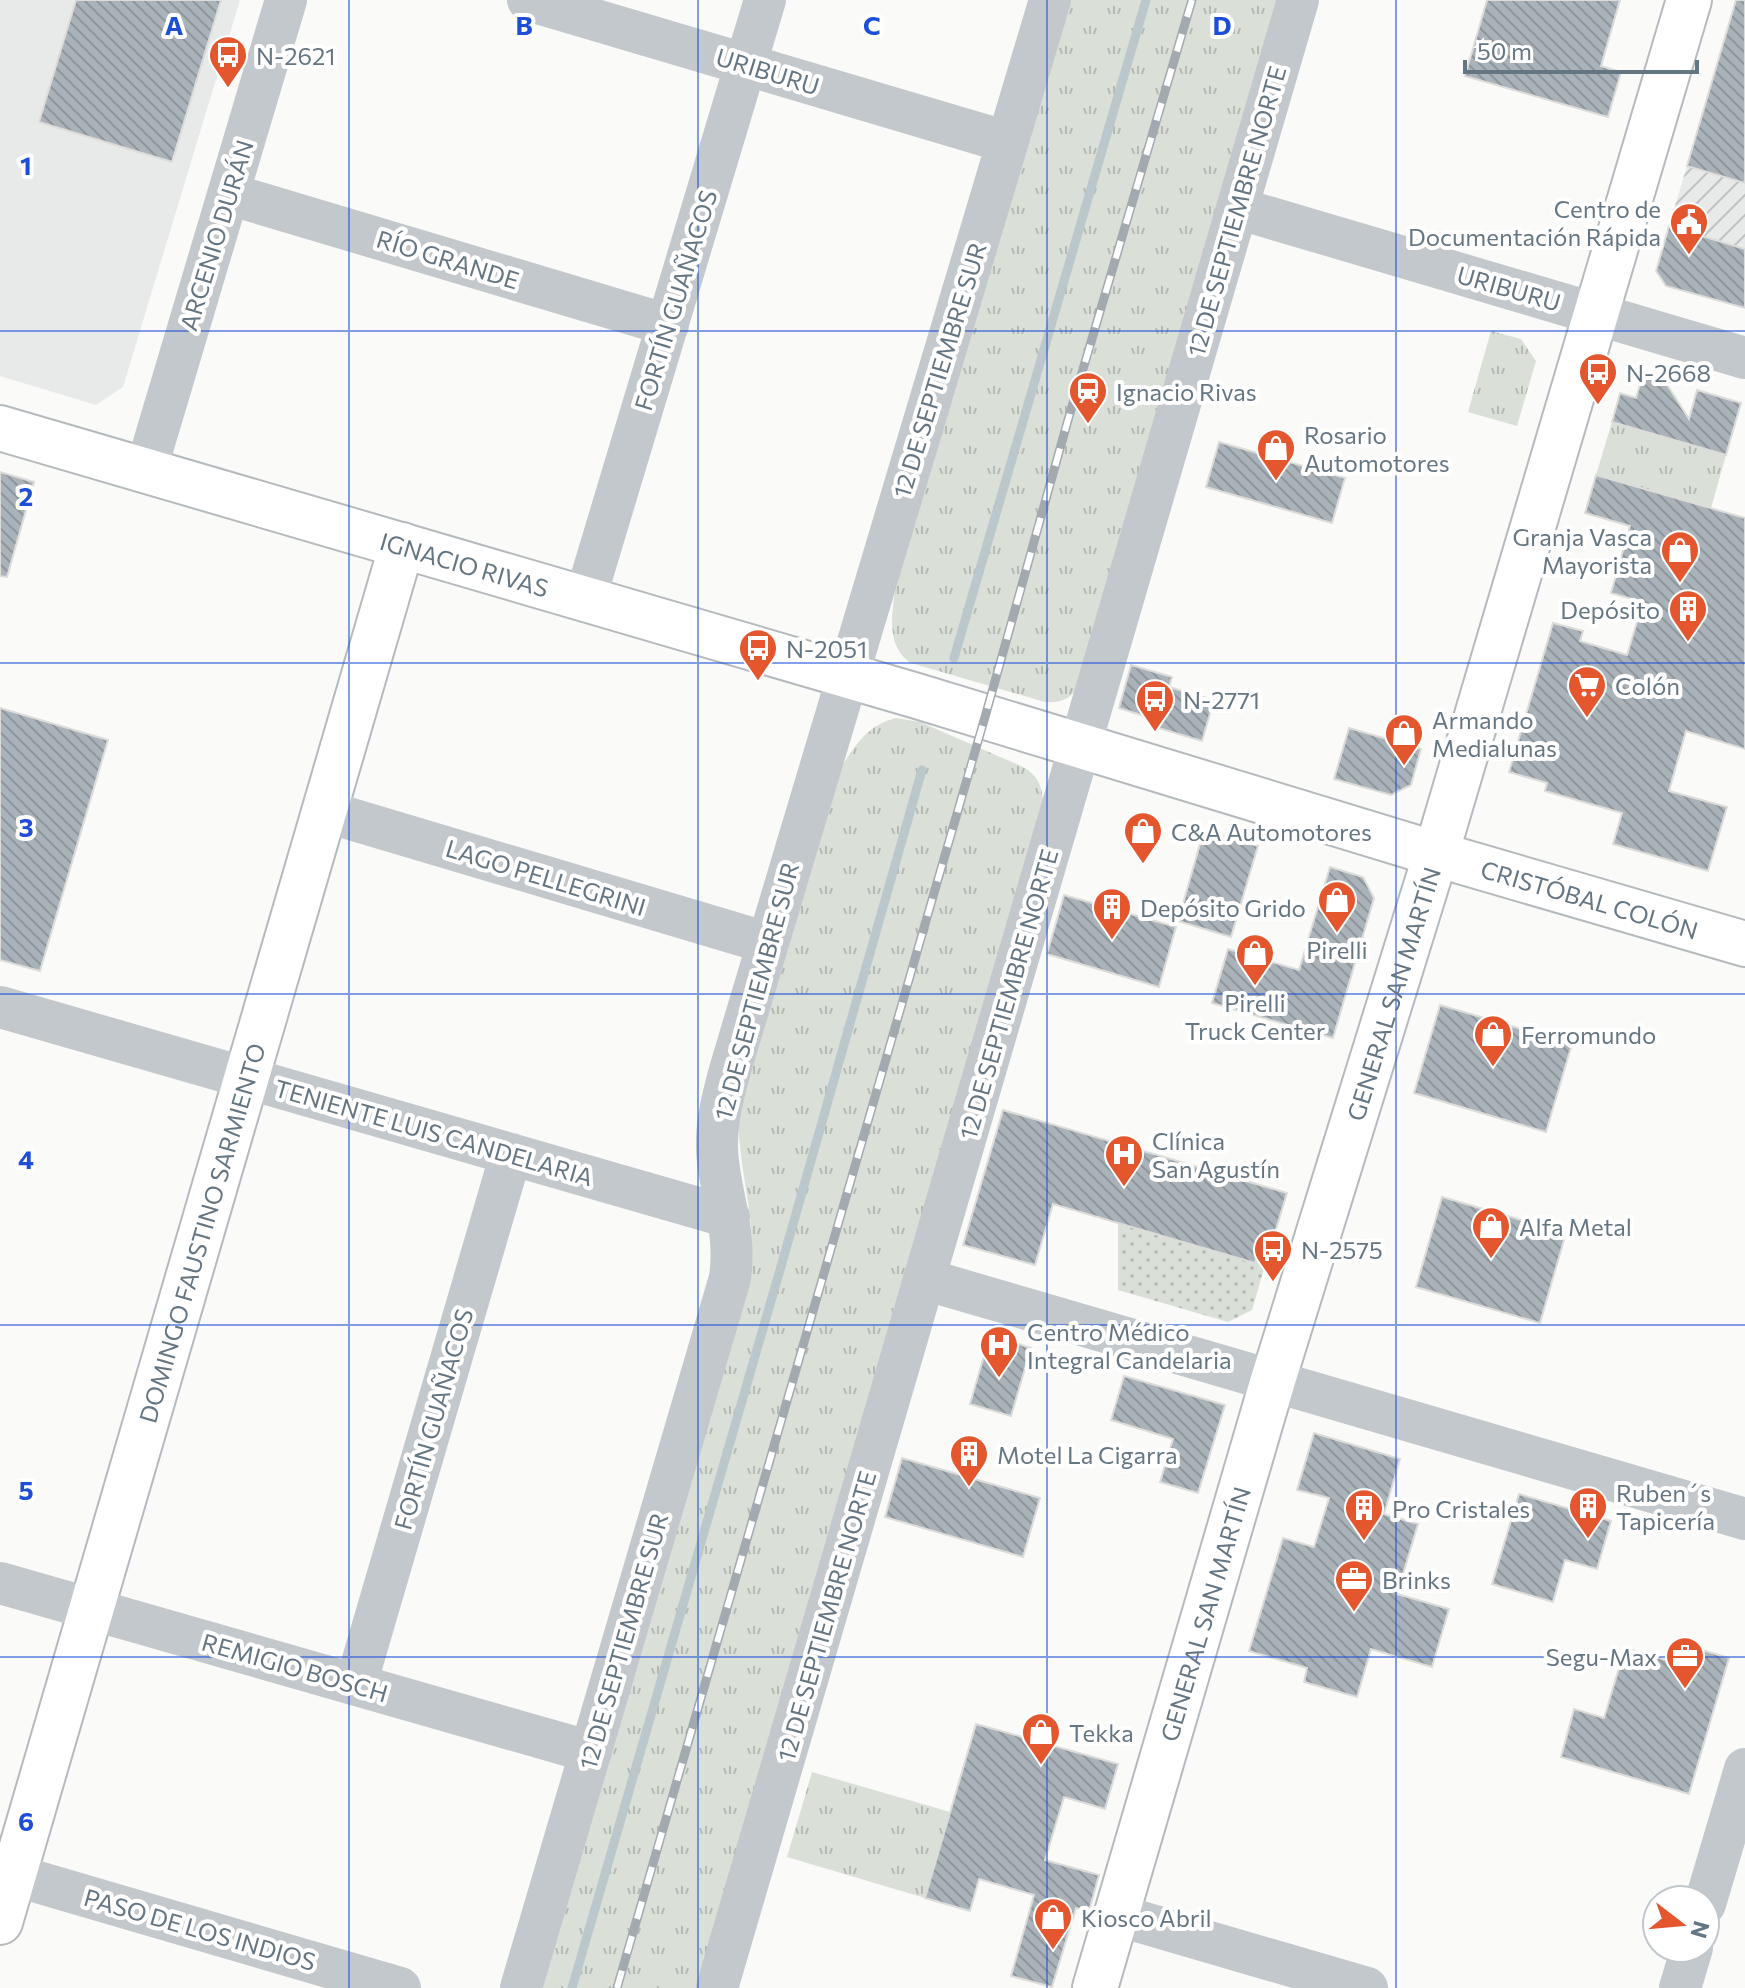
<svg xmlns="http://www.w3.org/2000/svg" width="1745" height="1988" font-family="Commissioner,sans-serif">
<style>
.built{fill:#e8e9e9}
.industrial{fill:url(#industrial-furrows)}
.grass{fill:url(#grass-tufts)}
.park{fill:url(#park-dots)}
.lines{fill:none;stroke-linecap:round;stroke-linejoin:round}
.stream{stroke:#bbc7cb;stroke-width:9}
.building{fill:url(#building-back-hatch);stroke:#dcdcda;stroke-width:2}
.major-casing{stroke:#b5babe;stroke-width:48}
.minor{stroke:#c3c8cc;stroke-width:42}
.major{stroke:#fff;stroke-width:44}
.rail-casing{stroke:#a2aab0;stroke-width:9}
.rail{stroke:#fff;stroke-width:6;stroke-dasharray:18;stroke-linecap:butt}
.grid{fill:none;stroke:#1d4ed8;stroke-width:2;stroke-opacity:0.55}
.labels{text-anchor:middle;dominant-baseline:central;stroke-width:8;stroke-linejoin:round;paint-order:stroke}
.poi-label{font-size:24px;fill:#657683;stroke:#fff;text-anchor:start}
.street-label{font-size:24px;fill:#657683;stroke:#fff}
.grid-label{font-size:26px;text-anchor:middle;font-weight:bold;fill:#1d4ed8;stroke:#fff;stroke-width:8;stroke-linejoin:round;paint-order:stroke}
</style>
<defs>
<pattern id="industrial-furrows" width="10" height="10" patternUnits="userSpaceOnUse" patternTransform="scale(2)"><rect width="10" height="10" fill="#e8e9e9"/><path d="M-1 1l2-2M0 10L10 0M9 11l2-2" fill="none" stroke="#c0c1c2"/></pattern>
<pattern id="grass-tufts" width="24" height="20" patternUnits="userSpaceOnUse" patternTransform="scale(2)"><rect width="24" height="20" fill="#dadfd7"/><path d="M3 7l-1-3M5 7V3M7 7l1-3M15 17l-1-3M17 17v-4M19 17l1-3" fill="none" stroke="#b4b9b4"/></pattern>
<pattern id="park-dots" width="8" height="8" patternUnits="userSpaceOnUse" patternTransform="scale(2)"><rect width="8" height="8" fill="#dadfd7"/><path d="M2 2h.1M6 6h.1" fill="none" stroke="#b4b9b4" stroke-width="1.8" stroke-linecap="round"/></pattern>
<pattern id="building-back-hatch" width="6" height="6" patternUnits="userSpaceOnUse" patternTransform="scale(2)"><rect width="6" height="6" fill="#aab3b9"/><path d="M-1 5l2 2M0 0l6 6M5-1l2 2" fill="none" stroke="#8e969c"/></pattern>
</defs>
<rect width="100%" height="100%" fill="#fafaf8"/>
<!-- built -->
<path class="built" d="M 0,0 L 240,0 L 123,387 L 96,405 L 0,376 Z"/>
<!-- industrial -->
<path class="industrial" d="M 1687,166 L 1745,183 L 1745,249 L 1669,226 Z"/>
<!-- grass -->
<path class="grass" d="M 1069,0 L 1280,0 L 1077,690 C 1067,700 1059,703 1045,702 L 911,663 C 886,646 892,616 895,590 Z
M 1491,331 L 1521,339 L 1536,361 L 1517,426 L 1468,412 Z
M 1612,422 L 1726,455 L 1711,508 L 1596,475 Z
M 896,718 L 920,722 L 1021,766 C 1036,774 1041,782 1043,799 L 702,1988 L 540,1988 L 752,1248 C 752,1201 736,1157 739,1110 L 842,766 C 857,743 868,725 896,718 Z
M 812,1772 L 950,1812 L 925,1898 L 787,1857 Z"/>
<!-- park -->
<path class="park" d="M 1118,1223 L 1255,1263 L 1259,1249 L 1269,1252 L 1252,1310 L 1228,1322 L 1118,1290 Z"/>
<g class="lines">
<!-- stream -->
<path class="stream" d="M 954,658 L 1146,0
M 572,1988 L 782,1263 L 922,770"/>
</g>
<!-- building -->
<path class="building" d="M 76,0 L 221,0 L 172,162 L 39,122 Z
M 1487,0 L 1620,0 L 1601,66 L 1621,72 L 1608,117 L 1465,76 Z
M 1736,0 L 1745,0 L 1745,183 L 1687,166 Z
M 1669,226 L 1745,249 L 1745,308 L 1666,286 L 1656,271 Z
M 1644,370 L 1661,375 L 1689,419 L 1697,390 L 1741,403 L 1726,455 L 1612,422 L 1620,393 L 1636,398 Z
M 1219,442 L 1345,478 L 1332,523 L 1206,487 Z
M 0,472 L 34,482 L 7,577 L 0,576 Z
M 1596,475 L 1745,518 L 1745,749 L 1686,731 L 1669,791 L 1727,807 L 1708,871 L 1613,844 L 1622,813 L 1545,791 L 1547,783 L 1509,772 L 1553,623 L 1583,631 L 1580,641 L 1627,655 L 1643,602 L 1611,593 L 1630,526 L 1585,513 Z
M 1131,665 L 1172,677 L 1169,687 L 1214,700 L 1202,741 L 1152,726 L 1154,719 L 1119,708 Z
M 0,708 L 108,740 L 40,971 L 0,960 Z
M 1349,728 L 1421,749 L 1411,785 L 1391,795 L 1334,779 Z
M 1204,830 L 1258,846 L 1231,937 L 1178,921 Z
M 1330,867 L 1363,877 L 1374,898 L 1333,1038 L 1212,1003 L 1228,949 L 1299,970 Z
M 1064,895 L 1176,927 L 1159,987 L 1047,954 Z
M 1440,1005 L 1572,1044 L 1546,1132 L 1414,1093 Z
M 1003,1110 L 1287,1193 L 1269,1252 L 1259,1249 L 1255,1263 L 1053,1204 L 1035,1265 L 963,1245 Z
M 1442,1197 L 1566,1233 L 1540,1323 L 1416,1287 Z
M 990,1335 L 1031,1348 L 1011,1416 L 970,1404 Z
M 1124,1376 L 1225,1405 L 1198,1493 L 1160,1482 L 1173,1439 L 1111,1420 Z
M 1314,1433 L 1400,1459 L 1384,1514 L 1418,1524 L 1397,1594 L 1449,1609 L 1432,1667 L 1371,1649 L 1357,1697 L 1304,1682 L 1307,1668 L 1249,1651 L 1283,1538 L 1314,1547 L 1329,1498 L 1297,1490 Z
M 902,1458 L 1040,1498 L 1023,1557 L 885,1517 Z
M 1519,1494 L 1611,1521 L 1597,1569 L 1565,1560 L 1553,1602 L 1492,1584 Z
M 1625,1648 L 1696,1669 L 1702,1650 L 1729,1658 L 1689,1794 L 1561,1757 L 1574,1709 L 1604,1718 Z
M 976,1724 L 1118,1764 L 1105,1809 L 1064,1797 L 1045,1860 L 1099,1875 L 1089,1911 L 1076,1908 L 1052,1987 L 1011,1976 L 1034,1895 L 979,1879 L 970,1911 L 925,1898 Z"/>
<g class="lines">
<!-- major casing -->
<g class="major-casing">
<g id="major">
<path id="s1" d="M 0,428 L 917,696 L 1436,854 L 1745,944"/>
<path id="s2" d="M 0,1922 L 402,545"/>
<path id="s3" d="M 1095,1988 L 1273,1380 L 1436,854 L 1689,0"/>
</g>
</g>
<!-- minor -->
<path class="minor" d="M 528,0 L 1007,142
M 229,194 L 668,325
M 1237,208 L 1745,358
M 146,470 L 286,0
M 585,599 L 765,0
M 324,811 L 768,943
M 0,1007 L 729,1217
M 924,1279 L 1745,1519
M 0,1583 L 591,1752
M 356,1684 L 511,1154
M 0,1871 L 400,1988
M 1705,1904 L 1745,1769
M 1117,1915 L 1367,1988
M 521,1988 L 730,1278 C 736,1232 723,1205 718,1161 C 714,1131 722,1099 730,1070 L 1050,0
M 717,1988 L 1298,0
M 1680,1988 L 1692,1948"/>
<!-- major -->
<use href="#major" class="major"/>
<!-- rail casing -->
<g class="rail-casing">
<path id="rail" d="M 617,1988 L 985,717 L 1068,420 L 1192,0"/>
</g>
<!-- rail -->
<use href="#rail" class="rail"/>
</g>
<!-- grid -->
<path class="grid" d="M 349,0 L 349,1988M 698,0 L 698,1988M 1047,0 L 1047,1988M 1396,0 L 1396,1988M 0,331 L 1745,331M 0,663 L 1745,663M 0,994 L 1745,994M 0,1325 L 1745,1325M 0,1657 L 1745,1657"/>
<!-- icons -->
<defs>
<g id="bus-pin" transform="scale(2)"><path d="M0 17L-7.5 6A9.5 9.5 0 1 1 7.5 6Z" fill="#e4572e" stroke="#fff"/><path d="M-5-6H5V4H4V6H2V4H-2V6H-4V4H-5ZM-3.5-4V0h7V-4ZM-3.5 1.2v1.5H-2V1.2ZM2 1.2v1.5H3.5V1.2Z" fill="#fff"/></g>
<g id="civic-pin" transform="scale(2)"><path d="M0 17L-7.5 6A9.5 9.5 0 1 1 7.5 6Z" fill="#e4572e" stroke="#fff"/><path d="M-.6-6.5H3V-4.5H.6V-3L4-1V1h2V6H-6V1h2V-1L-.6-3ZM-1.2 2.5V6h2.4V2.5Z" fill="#fff"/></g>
<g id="station-pin" transform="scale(2)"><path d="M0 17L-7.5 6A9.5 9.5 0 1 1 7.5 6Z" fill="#e4572e" stroke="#fff"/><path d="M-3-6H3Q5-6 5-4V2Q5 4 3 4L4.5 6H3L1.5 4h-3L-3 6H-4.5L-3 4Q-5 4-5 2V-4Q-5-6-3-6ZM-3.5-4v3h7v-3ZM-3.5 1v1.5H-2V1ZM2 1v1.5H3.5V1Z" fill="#fff"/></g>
<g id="shop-pin" transform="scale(2)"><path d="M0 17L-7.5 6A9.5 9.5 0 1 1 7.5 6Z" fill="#e4572e" stroke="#fff"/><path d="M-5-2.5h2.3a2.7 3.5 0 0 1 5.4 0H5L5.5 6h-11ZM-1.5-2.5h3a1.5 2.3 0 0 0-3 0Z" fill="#fff"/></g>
<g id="building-pin" transform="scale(2)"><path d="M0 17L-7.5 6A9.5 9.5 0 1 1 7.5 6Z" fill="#e4572e" stroke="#fff"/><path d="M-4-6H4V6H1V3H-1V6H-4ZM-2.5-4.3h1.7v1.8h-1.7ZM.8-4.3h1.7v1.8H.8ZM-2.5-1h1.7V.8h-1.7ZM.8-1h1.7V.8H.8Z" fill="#fff"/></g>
<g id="supermarket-pin" transform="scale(2)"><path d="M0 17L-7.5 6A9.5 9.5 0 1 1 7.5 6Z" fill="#e4572e" stroke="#fff"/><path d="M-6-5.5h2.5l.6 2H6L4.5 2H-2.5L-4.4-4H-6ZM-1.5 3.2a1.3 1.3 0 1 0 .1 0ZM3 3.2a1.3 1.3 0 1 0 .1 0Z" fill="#fff"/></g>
<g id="hospital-pin" transform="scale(2)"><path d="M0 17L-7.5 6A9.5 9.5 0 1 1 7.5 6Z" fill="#e4572e" stroke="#fff"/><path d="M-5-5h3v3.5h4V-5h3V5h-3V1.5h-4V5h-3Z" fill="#fff"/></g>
<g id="office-pin" transform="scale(2)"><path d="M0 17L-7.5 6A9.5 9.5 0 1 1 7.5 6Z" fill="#e4572e" stroke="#fff"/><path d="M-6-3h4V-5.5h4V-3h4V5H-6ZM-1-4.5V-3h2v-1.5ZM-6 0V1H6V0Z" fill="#fff"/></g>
</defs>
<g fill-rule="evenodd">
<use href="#bus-pin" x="228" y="55"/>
<use href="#civic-pin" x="1689" y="222"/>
<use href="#bus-pin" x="1598" y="372"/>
<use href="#station-pin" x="1088" y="391"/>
<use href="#shop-pin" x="1276" y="448"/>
<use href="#shop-pin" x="1680" y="550"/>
<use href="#building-pin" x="1688" y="609"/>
<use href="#bus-pin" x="758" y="648"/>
<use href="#supermarket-pin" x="1587" y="685"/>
<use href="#bus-pin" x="1155" y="699"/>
<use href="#shop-pin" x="1404" y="733"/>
<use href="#shop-pin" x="1143" y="831"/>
<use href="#shop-pin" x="1337" y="900"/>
<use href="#building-pin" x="1112" y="907"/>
<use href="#shop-pin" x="1255" y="953"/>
<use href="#shop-pin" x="1493" y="1034"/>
<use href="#hospital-pin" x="1124" y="1154"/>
<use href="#shop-pin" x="1491" y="1226"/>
<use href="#bus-pin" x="1273" y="1249"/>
<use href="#hospital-pin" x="999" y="1345"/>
<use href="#building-pin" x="969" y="1454"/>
<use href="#building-pin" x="1588" y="1506"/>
<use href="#building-pin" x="1364" y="1508"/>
<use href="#office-pin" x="1354" y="1579"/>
<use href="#office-pin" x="1685" y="1656"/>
<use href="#shop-pin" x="1041" y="1732"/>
<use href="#shop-pin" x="1053" y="1917"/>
</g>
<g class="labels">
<!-- poi labels -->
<g class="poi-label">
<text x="256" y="55">N-2621</text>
<text x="1661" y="208" text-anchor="end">Centro de<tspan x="1661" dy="28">Documentación Rápida</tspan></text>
<text x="1626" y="372">N-2668</text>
<text x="1116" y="391">Ignacio Rivas</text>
<text x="1304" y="434">Rosario<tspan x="1304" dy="28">Automotores</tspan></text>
<text x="1652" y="536" text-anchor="end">Granja Vasca<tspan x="1652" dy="28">Mayorista</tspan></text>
<text x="1660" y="609" text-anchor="end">Depósito</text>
<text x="786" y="648">N-2051</text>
<text x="1615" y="685">Colón</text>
<text x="1183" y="699">N-2771</text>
<text x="1432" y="719">Armando<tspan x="1432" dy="28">Medialunas</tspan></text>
<text x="1171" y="831">C&amp;A Automotores</text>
<text x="1140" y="907">Depósito Grido</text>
<text x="1337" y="949" text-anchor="middle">Pirelli</text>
<text x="1255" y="1002" text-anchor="middle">Pirelli<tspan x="1255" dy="28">Truck Center</tspan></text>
<text x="1521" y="1034">Ferromundo</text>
<text x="1152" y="1140">Clínica<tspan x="1152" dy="28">San Agustín</tspan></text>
<text x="1519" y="1226">Alfa Metal</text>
<text x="1301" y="1249">N-2575</text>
<text x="1027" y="1331">Centro Médico<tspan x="1027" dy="28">Integral Candelaria</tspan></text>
<text x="997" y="1454">Motel La Cigarra</text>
<text x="1616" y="1492">Ruben´s<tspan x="1616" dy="28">Tapicería</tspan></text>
<text x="1392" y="1508">Pro Cristales</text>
<text x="1382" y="1579">Brinks</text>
<text x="1657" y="1656" text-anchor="end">Segu-Max</text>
<text x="1069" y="1732">Tekka</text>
<text x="1081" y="1917">Kiosco Abril</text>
</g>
<!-- street labels -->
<g class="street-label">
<text transform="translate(768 71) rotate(17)">URIBURU</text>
<text transform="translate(1236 211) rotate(-74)">12 DE SEPTIEMBRE NORTE</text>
<text transform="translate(216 235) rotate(-73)">ARCENIO DURÁN</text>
<text transform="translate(448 259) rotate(17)">RÍO GRANDE</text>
<text transform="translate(1509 288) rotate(16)">URIBURU</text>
<text transform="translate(675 300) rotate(-73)">FORTÍN GUAÑACOS</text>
<text transform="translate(939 370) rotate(-73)">12 DE SEPTIEMBRE SUR</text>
<text stroke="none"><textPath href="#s1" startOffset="484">IGNACIO RIVAS</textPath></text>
<text transform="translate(546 877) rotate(17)">LAGO PELLEGRINI</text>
<text stroke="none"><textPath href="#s1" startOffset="1658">CRISTÓBAL COLÓN</textPath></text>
<text transform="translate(756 991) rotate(-75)">12 DE SEPTIEMBRE SUR</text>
<text transform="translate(1008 994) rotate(-74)">12 DE SEPTIEMBRE NORTE</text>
<text stroke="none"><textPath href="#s3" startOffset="1038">GENERAL SAN MARTÍN</textPath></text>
<text transform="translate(434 1132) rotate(16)">TENIENTE LUIS CANDELARIA</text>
<text stroke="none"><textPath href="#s2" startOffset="718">DOMINGO FAUSTINO SARMIENTO</textPath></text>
<text transform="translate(433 1419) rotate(-74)">FORTÍN GUAÑACOS</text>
<text stroke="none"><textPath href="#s3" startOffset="390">GENERAL SAN MARTÍN</textPath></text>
<text transform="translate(826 1616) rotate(-74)">12 DE SEPTIEMBRE NORTE</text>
<text transform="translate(623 1641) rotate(-74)">12 DE SEPTIEMBRE SUR</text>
<text transform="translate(295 1667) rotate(16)">REMIGIO BOSCH</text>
<text transform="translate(200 1929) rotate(16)">PASO DE LOS INDIOS</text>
</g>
</g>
<g class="grid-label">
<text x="174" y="35">A</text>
<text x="524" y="35">B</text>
<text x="872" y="35">C</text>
<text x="1222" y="35">D</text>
<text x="26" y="175">1</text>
<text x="26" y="506">2</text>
<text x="26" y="837">3</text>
<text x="26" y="1169">4</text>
<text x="26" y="1500">5</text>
<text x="26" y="1831">6</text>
</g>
<!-- north arrow -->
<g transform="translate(1681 1924) rotate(106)"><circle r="38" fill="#ffffff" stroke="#c1c8cd" stroke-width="2"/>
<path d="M0-6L14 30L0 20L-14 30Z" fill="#e4572e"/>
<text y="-12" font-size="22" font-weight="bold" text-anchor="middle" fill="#657683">N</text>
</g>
<!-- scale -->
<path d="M1465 60v12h232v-12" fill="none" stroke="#657683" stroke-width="4"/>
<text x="1477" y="60" font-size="24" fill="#657683" stroke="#ffffff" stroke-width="6" paint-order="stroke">50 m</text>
</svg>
